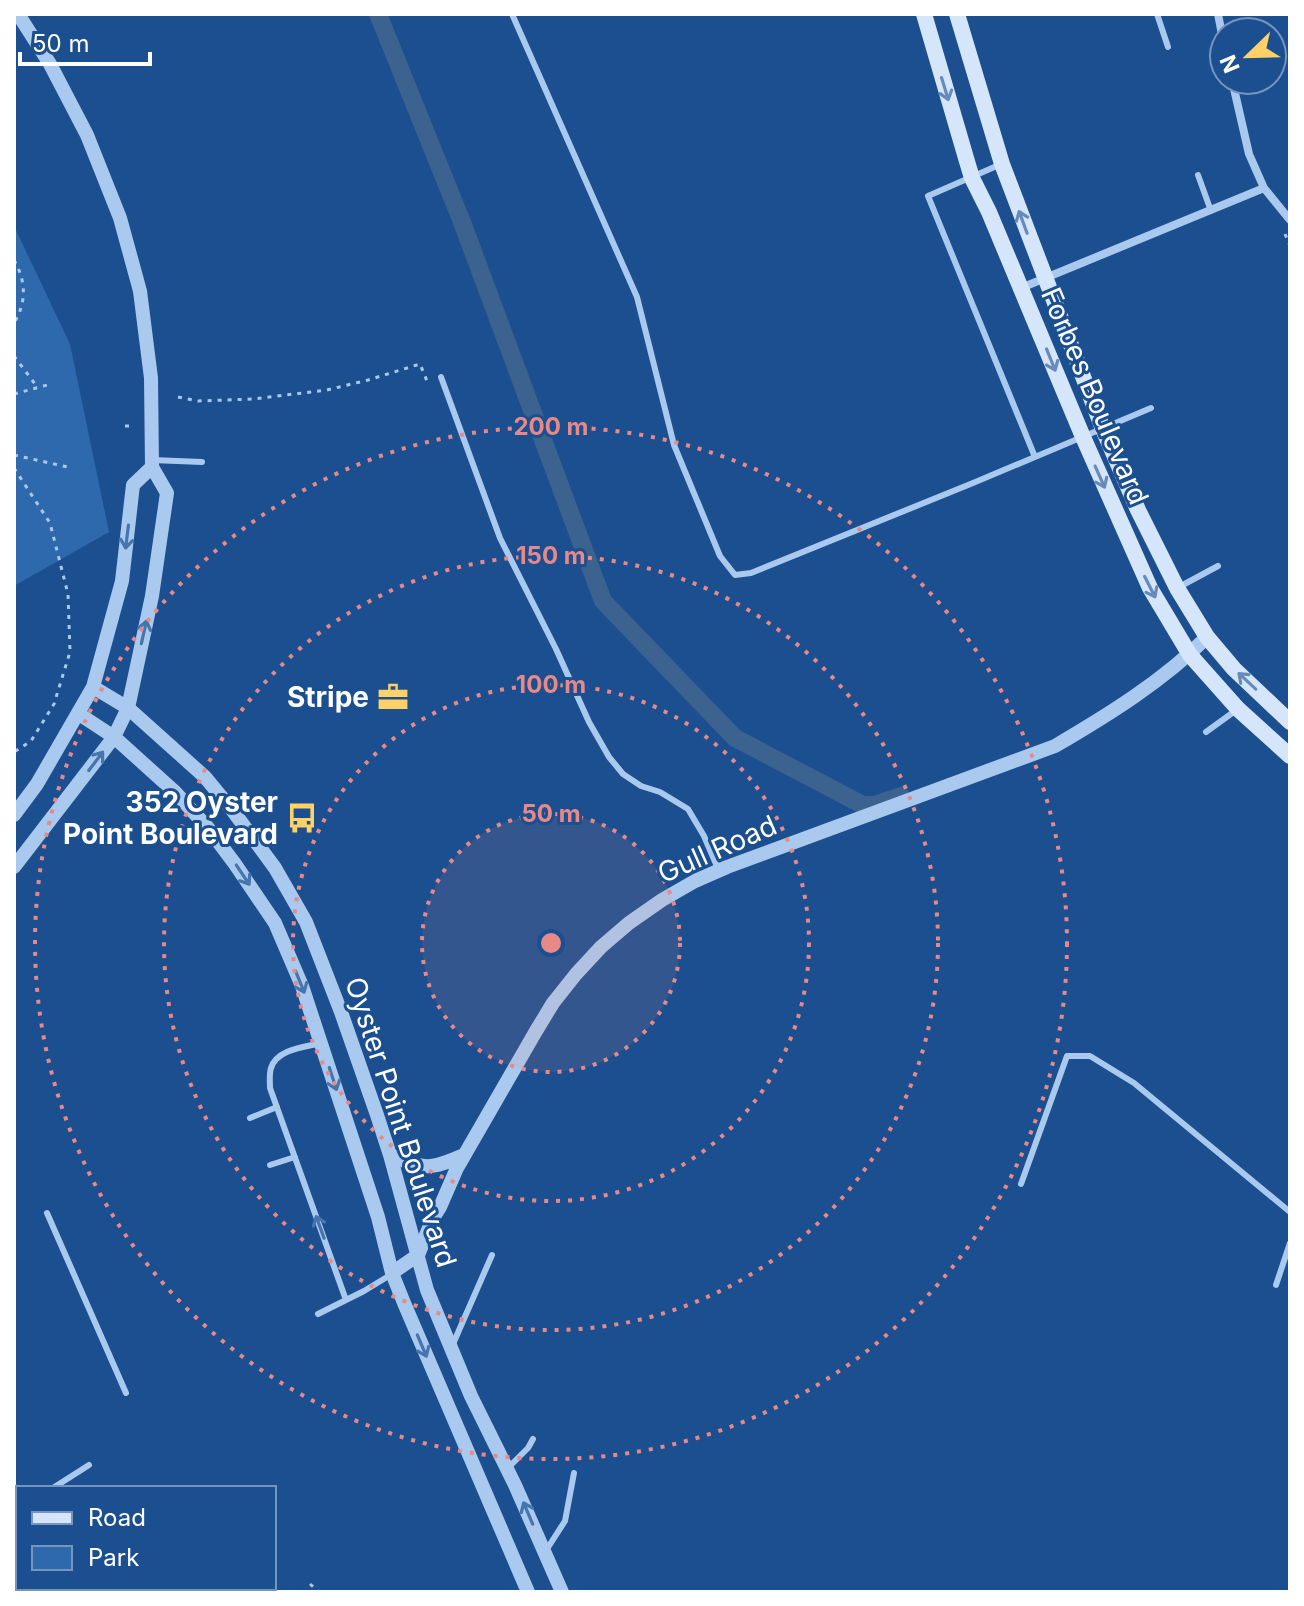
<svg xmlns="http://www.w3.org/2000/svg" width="1304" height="1606" font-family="Inter,sans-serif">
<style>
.green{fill:#2e69ad}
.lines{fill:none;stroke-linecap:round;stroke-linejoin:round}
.canal{stroke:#3c6290;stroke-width:18}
.path{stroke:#a9c9ee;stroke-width:3;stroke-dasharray:4 6;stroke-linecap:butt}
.service{stroke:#a9c9ee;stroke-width:6}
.minor{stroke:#a9c9ee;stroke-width:8}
.tertiary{stroke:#a9c9ee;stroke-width:14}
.secondary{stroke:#d6e6fa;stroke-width:16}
.oneway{stroke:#668bba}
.oneway2{stroke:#4674ac}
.ring{fill:none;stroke:#e88989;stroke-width:4;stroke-dasharray:4 8}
.labels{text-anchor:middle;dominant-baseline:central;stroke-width:6;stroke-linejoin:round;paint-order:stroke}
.street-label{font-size:28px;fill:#fff;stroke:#1b4f8f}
.poi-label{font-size:28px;font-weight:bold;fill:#fff;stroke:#1b4f8f;text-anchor:end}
.centre{fill:#e88989;stroke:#1b4f8f;stroke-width:4}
.ring-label{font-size:24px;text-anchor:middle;font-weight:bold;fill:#e88989;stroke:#1b4f8f;stroke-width:6;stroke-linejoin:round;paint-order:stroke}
</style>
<rect width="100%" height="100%" fill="#1b4f8f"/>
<!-- green -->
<path class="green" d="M 14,226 L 70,344 L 109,532 L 14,586 Z"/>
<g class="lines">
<!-- canal -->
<path class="canal" d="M 378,14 L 462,222 L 603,601 L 735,738 L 863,805 L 875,805 L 901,796"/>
<!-- path -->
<path class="path" d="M 1285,234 L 1290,246
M 14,260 C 26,281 27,302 14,323
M 14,356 L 38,388
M 14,394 L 51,384
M 178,397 L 198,401 L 253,399 L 327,390 L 368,380 L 420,364 L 427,381 L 431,380
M 125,426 L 132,426
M 14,455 L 72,468
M 14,468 L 50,523 L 68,594 L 70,652 L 54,704 L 31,741 L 14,752
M 14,534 L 14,613
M 310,1584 L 319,1592"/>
<!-- service -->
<path class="service" d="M 512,14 L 637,297 L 674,445 L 720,556 L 735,575 L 751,573 L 973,483 L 1151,408
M 1157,14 L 1168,47
M 999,165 L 928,196 L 1035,457
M 1198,175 L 1211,211
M 441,377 L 500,538 L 556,649 L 589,722 L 609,757 L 623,774 L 641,786 L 660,792 L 688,809 L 704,836 L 719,871
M 152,460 L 202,462
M 1179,587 L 1218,566
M 1206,732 L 1235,711
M 321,1043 C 305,1047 277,1049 271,1068 C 269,1074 270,1082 270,1088 L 346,1300
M 250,1118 L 277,1107
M 270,1165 L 295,1157
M 1021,1184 L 1067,1056 L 1090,1056 L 1134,1083 L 1290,1212
M 47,1213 L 126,1393
M 1276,1285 L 1290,1243
M 318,1314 L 364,1291 L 392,1274
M 453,1344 L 492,1255
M 507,1469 L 528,1448 L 533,1439
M 14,1487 L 18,1489
M 53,1488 L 89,1465
M 547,1549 L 565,1521 L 574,1473"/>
<!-- minor -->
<path class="minor" d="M 1218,14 L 1224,45
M 1232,80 L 1249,154 L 1264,188 L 1290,220
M 1021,288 L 1264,188"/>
<!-- tertiary -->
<path class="tertiary" d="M 93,687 L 128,708 L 205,777 L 233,811 L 275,868 L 306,922 L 341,1012 L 377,1115 L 390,1155 L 427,1290 L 471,1396 L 515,1485 L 562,1592
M 79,714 L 114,737 L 175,792 L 208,828 L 235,864 L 275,923 L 302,986 L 378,1217 L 392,1273 L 404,1303 L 528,1592
M 14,815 L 37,784 L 93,687 L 122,581 L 133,485 L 152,467
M 14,867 L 114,737 L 128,708 L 152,596 L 167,493 L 152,467 L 151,378 L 140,291 L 120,218 L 87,135 L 50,64 L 18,14
M 390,1155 C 425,1170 430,1170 464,1155
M 392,1273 L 418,1255 L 433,1218 L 440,1207 L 457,1168 L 536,1031 L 553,1003 L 576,974 L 601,947 L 629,923 L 662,900 L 695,881 L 727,867 L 1055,746 C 1108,715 1163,681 1207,637"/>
<!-- secondary -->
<path class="secondary" d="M 924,14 L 966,158 L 972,178 L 989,212 L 1083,437 L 1150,588 L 1190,655 L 1238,709 L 1290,756
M 957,14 L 1002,164 L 1103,429 L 1138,510 L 1177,588 L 1207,637 L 1234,669 L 1290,722"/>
</g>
<!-- one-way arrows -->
<defs><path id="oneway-shaft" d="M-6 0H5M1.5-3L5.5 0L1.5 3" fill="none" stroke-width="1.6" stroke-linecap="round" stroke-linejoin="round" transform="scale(2)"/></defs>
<g class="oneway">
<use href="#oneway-shaft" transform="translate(945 89) rotate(73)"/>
<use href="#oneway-shaft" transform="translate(1023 222) rotate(-110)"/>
<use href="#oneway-shaft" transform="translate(1051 360) rotate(68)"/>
<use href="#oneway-shaft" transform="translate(1100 477) rotate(66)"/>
<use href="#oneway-shaft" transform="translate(1150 587) rotate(63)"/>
<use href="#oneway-shaft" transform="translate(1247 681) rotate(-137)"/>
</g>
<g class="oneway2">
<use href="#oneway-shaft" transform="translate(127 537) rotate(97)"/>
<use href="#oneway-shaft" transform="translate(144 632) rotate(-77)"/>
<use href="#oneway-shaft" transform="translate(96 761) rotate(-53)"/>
<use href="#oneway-shaft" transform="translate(243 875) rotate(56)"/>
<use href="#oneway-shaft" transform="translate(300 982) rotate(68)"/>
<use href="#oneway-shaft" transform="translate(333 1079) rotate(72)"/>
<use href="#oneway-shaft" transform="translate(320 1227) rotate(-110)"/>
<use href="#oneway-shaft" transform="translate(422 1346) rotate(67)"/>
<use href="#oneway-shaft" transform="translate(528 1513) rotate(-113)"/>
</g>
<!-- distance rings -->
<circle cx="551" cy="943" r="129" fill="#e88989" fill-opacity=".12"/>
<g class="ring">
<circle cx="551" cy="943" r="129"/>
<circle cx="551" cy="943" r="258"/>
<circle cx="551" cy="943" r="387"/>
<circle cx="551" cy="943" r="516"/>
</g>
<!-- icons -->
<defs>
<g id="office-bare" transform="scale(2.4)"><path d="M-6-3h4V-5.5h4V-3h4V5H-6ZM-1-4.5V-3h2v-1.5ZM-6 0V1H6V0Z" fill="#ffd166" stroke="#1b4f8f" stroke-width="2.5" paint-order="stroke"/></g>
<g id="bus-bare" transform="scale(2.4)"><path d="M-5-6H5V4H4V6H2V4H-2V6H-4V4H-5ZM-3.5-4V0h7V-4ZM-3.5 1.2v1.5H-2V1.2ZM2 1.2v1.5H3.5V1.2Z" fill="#ffd166" stroke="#1b4f8f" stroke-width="2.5" paint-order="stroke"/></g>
</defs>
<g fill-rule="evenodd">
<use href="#office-bare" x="393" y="697"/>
<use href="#bus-bare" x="302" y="818"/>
</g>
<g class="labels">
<!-- street labels -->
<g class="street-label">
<text transform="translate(1095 396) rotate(67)">Forbes Boulevard</text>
<text transform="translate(717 849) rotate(-24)">Gull Road</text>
<text transform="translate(401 1122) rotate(72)">Oyster Point Boulevard</text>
</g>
<!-- poi labels -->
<g class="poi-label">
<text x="369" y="697">Stripe</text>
<text x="278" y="802">352 Oyster<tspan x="278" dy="32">Point Boulevard</tspan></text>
</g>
</g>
<circle cx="551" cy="943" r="12" class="centre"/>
<g class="ring-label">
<text x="551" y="435">200 m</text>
<text x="551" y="564">150 m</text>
<text x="551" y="693">100 m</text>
<text x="551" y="822">50 m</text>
</g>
<!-- border -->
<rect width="1304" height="1606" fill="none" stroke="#ffffff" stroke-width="32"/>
<!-- legend -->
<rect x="16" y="1486" width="260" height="104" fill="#1b4f8f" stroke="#7695bc" stroke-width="2"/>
<rect x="32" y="1512" width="40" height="12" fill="#d6e6fa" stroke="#7695bc" stroke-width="2"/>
<text x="88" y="1526" font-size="24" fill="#ffffff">Road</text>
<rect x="32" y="1546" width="40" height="24" fill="#2e69ad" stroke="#7695bc" stroke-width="2"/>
<text x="88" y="1566" font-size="24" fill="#ffffff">Park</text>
<!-- north arrow -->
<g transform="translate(1248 56) rotate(247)"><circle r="38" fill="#1b4f8f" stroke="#7695bc" stroke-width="2"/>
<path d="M0-6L14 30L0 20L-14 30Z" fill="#ffd166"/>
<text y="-12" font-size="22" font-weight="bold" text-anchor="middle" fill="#ffffff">N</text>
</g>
<!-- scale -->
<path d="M20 52v12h130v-12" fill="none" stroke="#ffffff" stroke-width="4"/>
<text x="32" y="52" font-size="24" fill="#ffffff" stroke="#1b4f8f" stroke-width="6" paint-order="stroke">50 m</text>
</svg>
